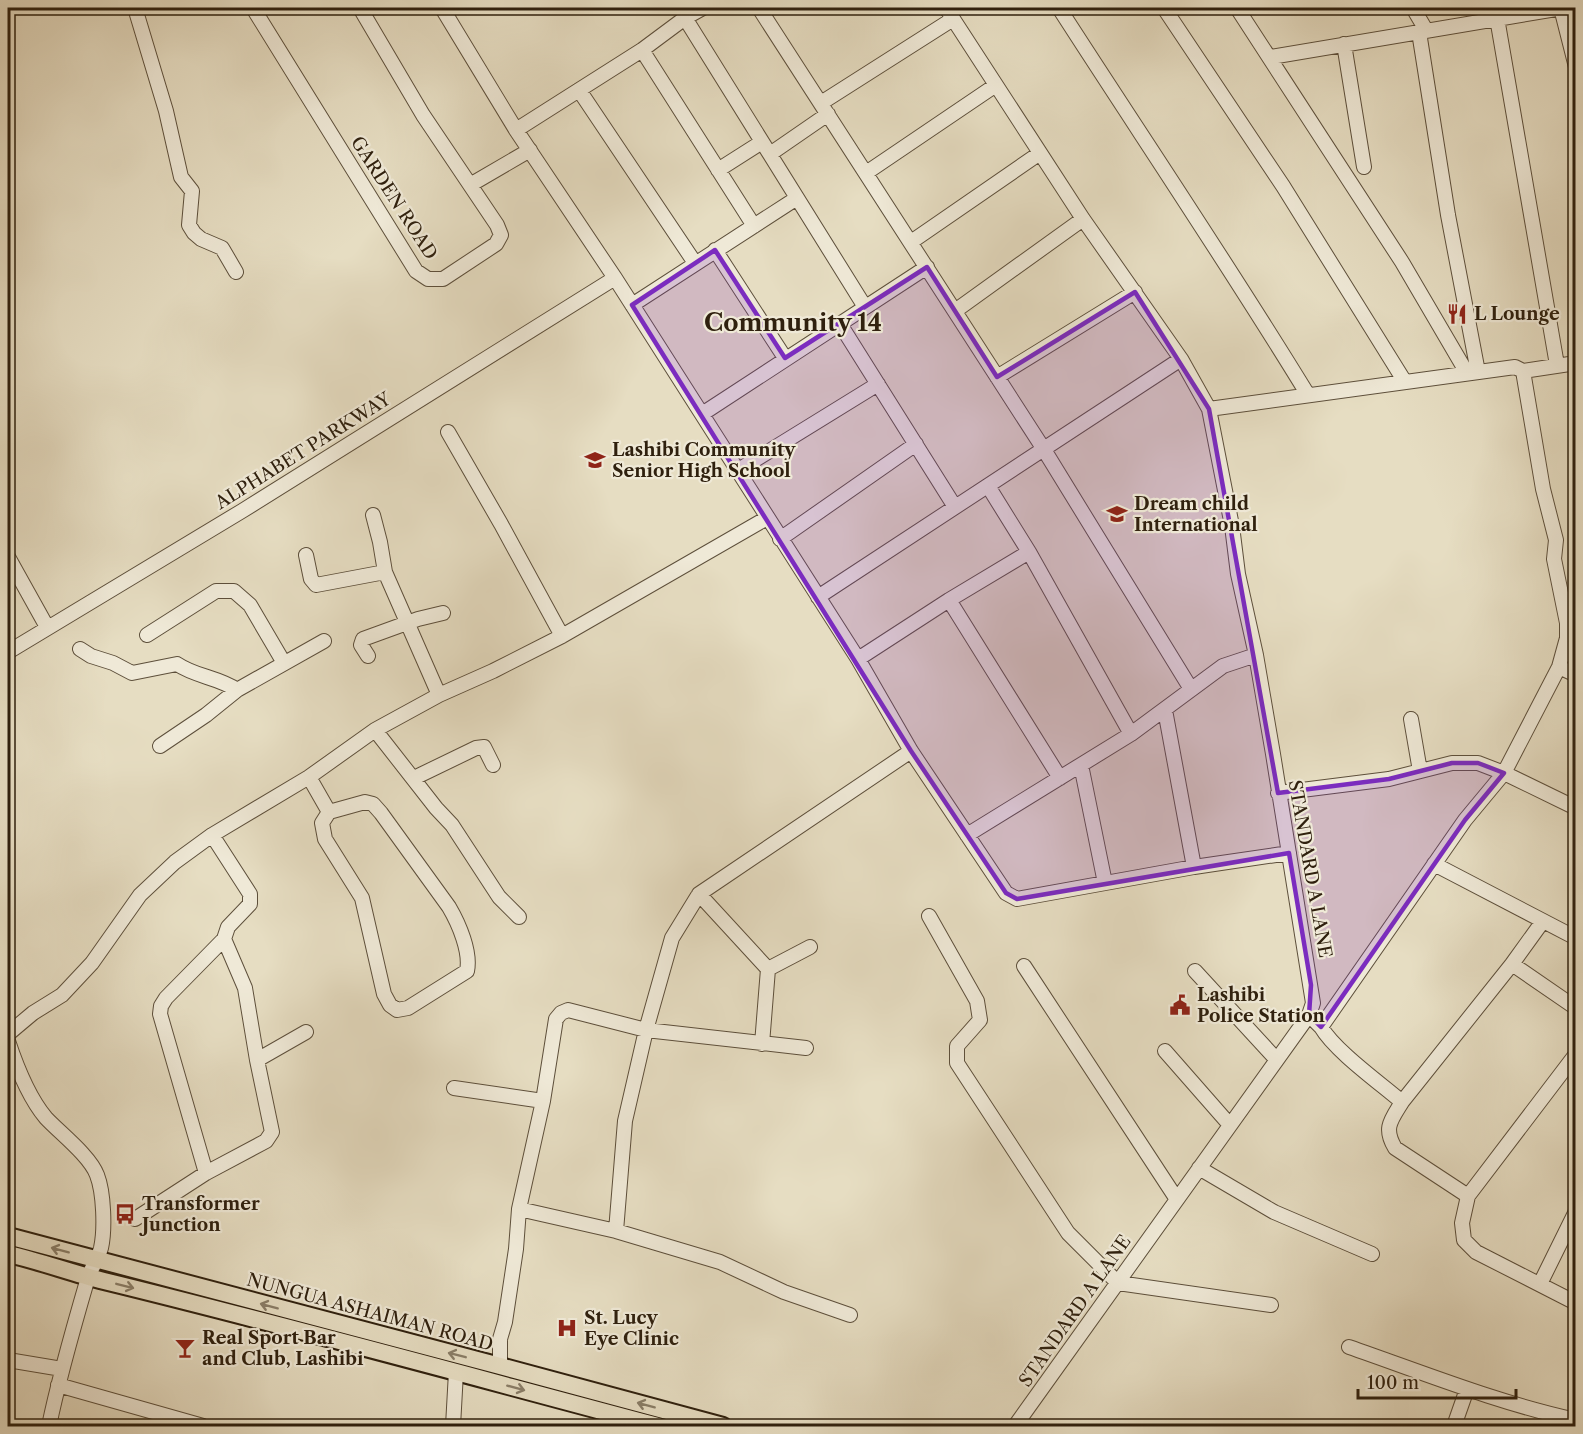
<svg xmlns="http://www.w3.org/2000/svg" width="1583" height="1434" font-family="'Libre Caslon Text',serif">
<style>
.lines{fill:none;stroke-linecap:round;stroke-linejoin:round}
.minor-casing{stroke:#5d4f3b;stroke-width:16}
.major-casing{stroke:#2f200e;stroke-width:20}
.minor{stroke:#efe9d7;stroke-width:14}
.major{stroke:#e6ddc2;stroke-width:16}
.oneway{stroke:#8a7e68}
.marked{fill:#7b2cbf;fill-opacity:0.2;stroke:#7b2cbf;stroke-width:4.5;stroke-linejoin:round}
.labels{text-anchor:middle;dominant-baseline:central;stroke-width:4.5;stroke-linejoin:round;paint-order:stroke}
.street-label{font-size:18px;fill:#2f200e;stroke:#efe9d7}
.poi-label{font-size:18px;font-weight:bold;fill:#2f200e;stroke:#efe9d7;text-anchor:start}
.district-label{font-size:24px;font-weight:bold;fill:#2f200e;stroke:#efe9d7}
</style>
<rect width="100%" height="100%" fill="#e6ddc2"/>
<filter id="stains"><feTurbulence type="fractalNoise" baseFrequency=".00333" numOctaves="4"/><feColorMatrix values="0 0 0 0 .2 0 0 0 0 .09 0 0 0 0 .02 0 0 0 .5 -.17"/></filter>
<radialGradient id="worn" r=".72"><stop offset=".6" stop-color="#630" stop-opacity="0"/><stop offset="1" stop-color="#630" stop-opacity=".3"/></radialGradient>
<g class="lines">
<!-- minor casing -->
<g class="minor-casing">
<path id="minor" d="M 135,8 L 166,111 L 181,177 L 192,191 L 189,225 L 194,233 L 201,239 L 222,248 L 236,272
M 253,8 L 416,271 L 428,279 L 443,279 L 496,244 L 501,235 L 497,225 L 423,115 L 360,8
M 442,8 L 516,130 L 615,278 L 858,659 L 911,751 L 1006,893 L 1017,899 L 1194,867 L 1289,853
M 759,8 L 1043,448 L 1191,689
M 946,8 L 1083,219 L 1181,359 L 1209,409 L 1232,526 L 1238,574 L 1256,655 L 1273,754 L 1313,1003 L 1309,1015 L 1015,1426
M 1059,8 C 1142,137 1228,264 1308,395
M 1164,8 L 1283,186 L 1405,382
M 1237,8 L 1402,262 L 1467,373
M 1413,8 L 1426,30
M 1561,8 L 1576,67
M 685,18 L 865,307
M 1497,18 L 1557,365
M 1419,32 L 1448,215 L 1478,372
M 1344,44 L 1364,167
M 642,50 L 754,226
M 1271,57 L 1562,8
M 579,90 L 695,263
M 821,103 L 953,19
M 516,130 L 642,50 L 685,18 L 703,8
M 770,154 L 828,114
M 718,170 L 762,142
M 866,173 L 996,85
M 470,185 L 530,150
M 911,242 L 1040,153
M 715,250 L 785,358
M 632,305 L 797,198
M 955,311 L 1083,219
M 840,324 L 955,507
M 997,377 L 1135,292
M 1209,409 L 1515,367 L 1523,371 L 1576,363
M 702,414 L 927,267
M 448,432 L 501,524 L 562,636
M 737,471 L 878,384
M 988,486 L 1029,552 L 1131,734
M 373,515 L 380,542 L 385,572 L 439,695
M 780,539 L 916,444
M 306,555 L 311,579 L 316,585 L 385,572
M 8,557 L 47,627
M 818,597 L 1181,359
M 949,600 L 1060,778
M 147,635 L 216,591 L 234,591 L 250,605 L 284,663
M 80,649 L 91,656 L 113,663 L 132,673 L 177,664 C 196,677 218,677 237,690
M 8,652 L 242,511 L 615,278
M 368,656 L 361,645 L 363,639 L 418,619 L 443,613
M 858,659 L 949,600 L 1029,552
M 1559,667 L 1576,675
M 1165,710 L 1194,867
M 1411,719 L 1420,771
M 375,730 L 436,808 L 452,825 L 499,897 L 519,917
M 160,746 L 206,715 L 237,690 L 324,641
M 1081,765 L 1105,883
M 309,777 L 329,812
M 414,778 L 476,748 L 484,747 L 493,765
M 1278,793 L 1389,779 L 1452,763 L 1478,763 L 1504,773 L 1576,808
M 365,802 L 373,804 L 381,813 L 449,907 C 459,924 471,952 467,971 L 408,1008 L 397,1010 L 390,1005 L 384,994 L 362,898 L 325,839 L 322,823 L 329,812 Z
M 967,835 L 1131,734 L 1223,666 L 1256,655
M 1434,864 L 1576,938
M 699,894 L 768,969
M 929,916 L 977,1001 L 980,1020 L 957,1046 L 957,1063 L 1068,1233 L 1118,1283 L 1271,1305
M 1512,964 L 1576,1008
M 1024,966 L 1176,1198
M 1195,971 L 1276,1059
M 1309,1015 L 1321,1027 L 1465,820 L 1504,773 L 1559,667 L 1567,638 L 1567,623 L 1554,559 L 1556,540 L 1543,489 L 1523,371
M 1321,1027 C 1335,1051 1380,1083 1402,1102
M 8,1034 L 33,1013 L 62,995 L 92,963 L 140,895 L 175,862 L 212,835 L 309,777 L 375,730 L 439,695 L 493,671 L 562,636 L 767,518
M 8,1041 C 16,1065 29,1098 46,1118 C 60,1133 90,1156 97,1175 C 104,1193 105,1230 101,1248 C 98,1259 90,1270 87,1281 C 73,1329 59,1377 49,1426
M 762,1044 L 768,969 L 810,947
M 1165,1051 L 1229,1124
M 1576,1054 L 1468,1196 L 1462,1223 L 1464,1240 L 1476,1252 L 1576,1303
M 257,1060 L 306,1032
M 454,1088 L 543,1101
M 1199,1168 L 1274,1212 L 1372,1254
M 206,1173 L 160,1014 L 161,1006 L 166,998 L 224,939
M 1468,1196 L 1395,1148 C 1383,1128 1391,1120 1402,1102 L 1512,964 L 1543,921
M 519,1209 L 543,1101 L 556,1019 L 561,1013 L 568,1010 L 646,1030 L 806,1048
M 135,1219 L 206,1173 L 266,1141 L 272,1132 L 257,1060 L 245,988 L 224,939 L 228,927 L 250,904 L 250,894 L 212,835
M 616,1231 L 720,1262 L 784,1292 L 850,1315
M 1540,1284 L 1576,1211
M 1349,1347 C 1424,1373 1498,1403 1576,1420
M 8,1360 L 62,1369
M 500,1366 L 500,1339 L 505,1322 L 516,1249 L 519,1209 L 616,1231 L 625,1121 L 646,1030 L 672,938 L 699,894 L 911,751
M 58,1385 L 203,1426
M 453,1426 L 456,1372
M 1454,1426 L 1467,1389"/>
</g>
<!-- major casing -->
<g class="major-casing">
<path id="major" d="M 8,1236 L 500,1366 L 723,1426
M 8,1254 C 40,1261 71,1273 104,1281 C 289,1326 473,1377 658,1426"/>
</g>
<!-- minor -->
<use href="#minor" class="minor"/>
<!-- major -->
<use href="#major" class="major"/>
</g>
<!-- one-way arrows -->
<defs><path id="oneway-shaft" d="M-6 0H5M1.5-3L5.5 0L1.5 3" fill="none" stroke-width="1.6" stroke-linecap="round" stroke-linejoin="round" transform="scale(1.5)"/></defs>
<g class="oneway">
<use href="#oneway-shaft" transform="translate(60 1250) rotate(-165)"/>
<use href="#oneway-shaft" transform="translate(125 1286) rotate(14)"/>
<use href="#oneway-shaft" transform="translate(269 1306) rotate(-165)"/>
<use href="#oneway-shaft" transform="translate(457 1355) rotate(-166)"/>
<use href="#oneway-shaft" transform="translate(516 1388) rotate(15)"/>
<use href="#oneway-shaft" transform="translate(646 1405) rotate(-165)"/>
</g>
<!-- marked area -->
<path class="marked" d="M 715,250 L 785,358 L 927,267 L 997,377 L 1135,292 L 1209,409 L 1278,793 L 1389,779 L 1452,763 L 1478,763 L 1504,773 L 1465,820 L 1321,1027 L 1309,1015 L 1311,985 L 1289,853 L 1017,899 L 1006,893 L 911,751 L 632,305 Z"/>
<!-- icons -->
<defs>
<g id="restaurant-bare" transform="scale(1.62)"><path d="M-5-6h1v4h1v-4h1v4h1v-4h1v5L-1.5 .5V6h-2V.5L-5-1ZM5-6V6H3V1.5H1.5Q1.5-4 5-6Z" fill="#8f2418" stroke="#efe9d7" stroke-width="2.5" paint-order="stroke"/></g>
<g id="school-bare" transform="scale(1.62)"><path d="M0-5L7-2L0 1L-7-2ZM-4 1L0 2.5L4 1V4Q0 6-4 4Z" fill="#8f2418" stroke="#efe9d7" stroke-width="2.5" paint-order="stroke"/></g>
<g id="civic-bare" transform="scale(1.62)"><path d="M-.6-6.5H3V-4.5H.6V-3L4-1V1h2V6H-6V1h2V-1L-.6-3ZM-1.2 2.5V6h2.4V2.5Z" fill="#8f2418" stroke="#efe9d7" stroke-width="2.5" paint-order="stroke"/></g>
<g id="bus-bare" transform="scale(1.62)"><path d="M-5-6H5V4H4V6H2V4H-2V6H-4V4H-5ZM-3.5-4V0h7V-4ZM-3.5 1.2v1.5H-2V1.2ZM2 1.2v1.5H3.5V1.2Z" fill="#8f2418" stroke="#efe9d7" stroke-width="2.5" paint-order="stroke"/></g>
<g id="hospital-bare" transform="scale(1.62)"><path d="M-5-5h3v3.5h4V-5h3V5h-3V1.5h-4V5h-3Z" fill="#8f2418" stroke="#efe9d7" stroke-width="2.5" paint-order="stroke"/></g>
<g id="bar-bare" transform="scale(1.62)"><path d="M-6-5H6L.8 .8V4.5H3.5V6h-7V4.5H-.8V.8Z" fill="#8f2418" stroke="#efe9d7" stroke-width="2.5" paint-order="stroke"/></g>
</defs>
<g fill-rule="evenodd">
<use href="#restaurant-bare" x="1457" y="314"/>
<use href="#school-bare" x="595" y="460"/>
<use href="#school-bare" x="1117" y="514"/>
<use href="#civic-bare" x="1180" y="1005"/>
<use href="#bus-bare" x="125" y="1214"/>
<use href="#hospital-bare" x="567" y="1328"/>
<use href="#bar-bare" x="185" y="1348"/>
</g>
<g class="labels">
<!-- street labels -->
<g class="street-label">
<text transform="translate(394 198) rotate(57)">GARDEN ROAD</text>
<text transform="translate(303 451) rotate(-32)">ALPHABET PARKWAY</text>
<text transform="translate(1310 869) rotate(80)">STANDARD A LANE</text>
<text transform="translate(1075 1311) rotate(-55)">STANDARD A LANE</text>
<text transform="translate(370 1312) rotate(15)">NUNGUA ASHAIMAN ROAD</text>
</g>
<!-- poi labels -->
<g class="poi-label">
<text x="1474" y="314">L Lounge</text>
<text x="612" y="450">Lashibi Community<tspan x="612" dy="21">Senior High School</tspan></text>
<text x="1134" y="504">Dream child<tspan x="1134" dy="21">International</tspan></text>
<text x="1197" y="995">Lashibi<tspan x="1197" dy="21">Police Station</tspan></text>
<text x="142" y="1204">Transformer<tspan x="142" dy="21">Junction</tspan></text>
<text x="584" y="1318">St. Lucy<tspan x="584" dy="21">Eye Clinic</tspan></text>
<text x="202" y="1338">Real Sport Bar<tspan x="202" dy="21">and Club, Lashibi</tspan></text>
</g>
<!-- district labels -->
<g class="district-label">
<text x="793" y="322">Community 14</text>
</g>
</g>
<!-- margin -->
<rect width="1583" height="1434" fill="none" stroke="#e6ddc2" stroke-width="30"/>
<rect x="9" y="9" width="1565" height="1416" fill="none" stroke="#2f200e" stroke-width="3"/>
<rect x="15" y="15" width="1553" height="1404" fill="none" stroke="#2f200e" stroke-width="1.5"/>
<!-- scale -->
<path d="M1358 1389v9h158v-9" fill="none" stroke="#2f200e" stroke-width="3"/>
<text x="1367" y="1389" font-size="18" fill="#2f200e" stroke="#efe9d7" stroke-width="4.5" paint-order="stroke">100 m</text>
<rect width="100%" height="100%" filter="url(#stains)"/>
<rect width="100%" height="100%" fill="url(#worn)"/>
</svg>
